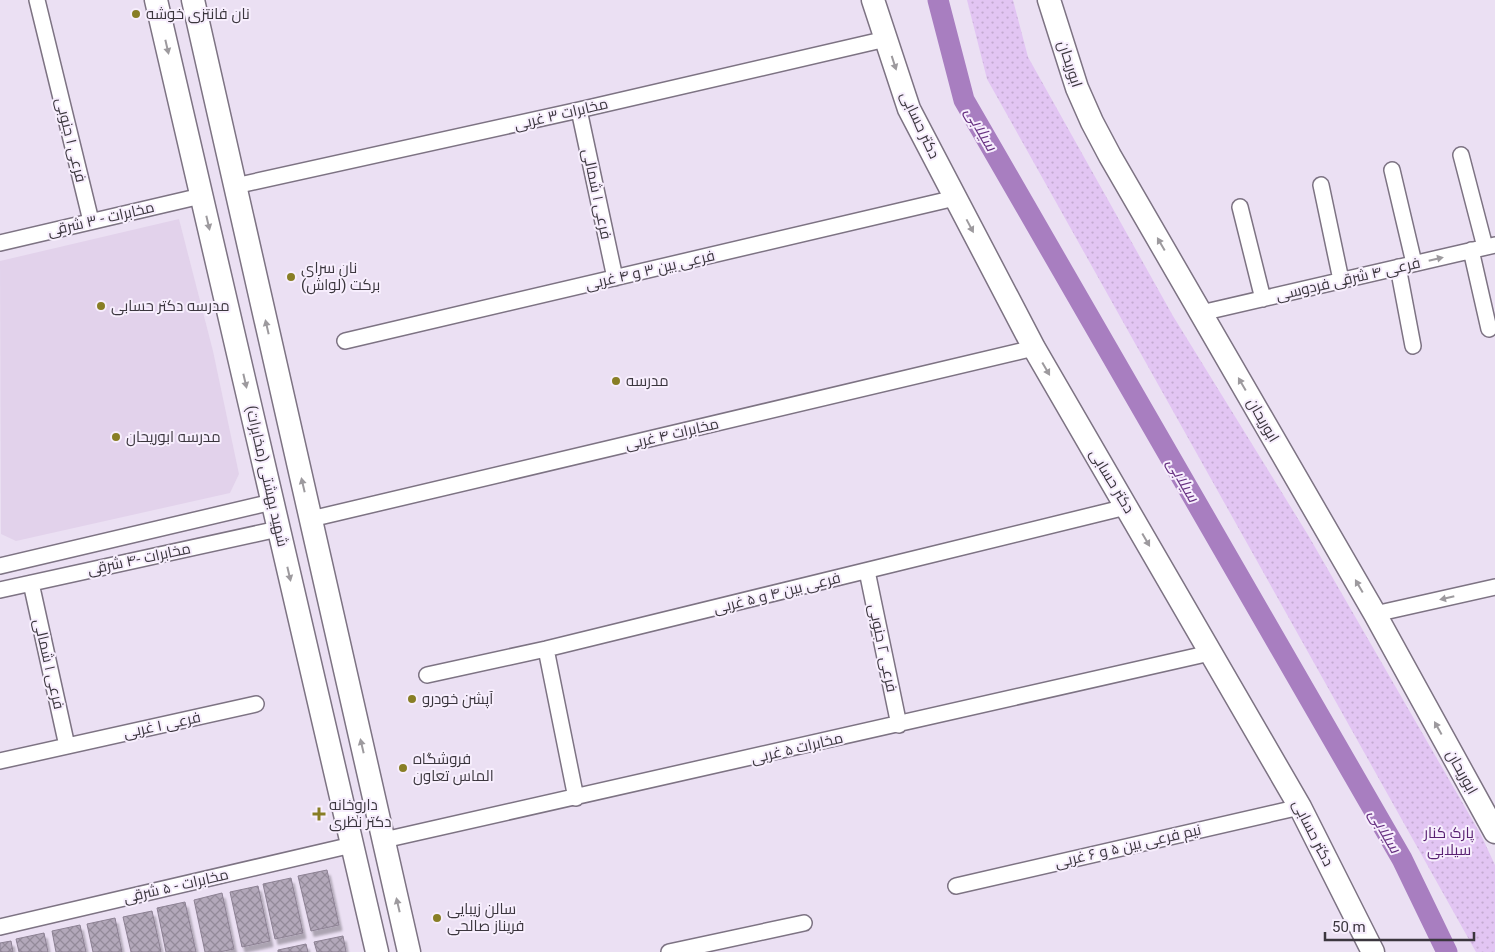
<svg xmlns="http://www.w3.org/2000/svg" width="1495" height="952" font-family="Roboto,Cairo,sans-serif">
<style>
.built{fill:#e2d2eb}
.grass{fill:url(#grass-dots)}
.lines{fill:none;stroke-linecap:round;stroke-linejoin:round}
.canal{stroke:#a87ec0;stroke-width:21}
.building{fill:url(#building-cross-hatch);stroke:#8c8193;filter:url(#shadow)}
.street-casing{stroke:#7d7383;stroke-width:18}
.secondary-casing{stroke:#7d7383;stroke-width:25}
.street{stroke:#fff;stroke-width:15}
.secondary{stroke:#fff;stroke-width:22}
.oneway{fill:#9d9a9e}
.poi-dot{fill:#887e25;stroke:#f7eefd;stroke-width:2}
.labels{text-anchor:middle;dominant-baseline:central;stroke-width:4;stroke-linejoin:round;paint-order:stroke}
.poi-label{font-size:15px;fill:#3b363e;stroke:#f7eefd;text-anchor:start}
.street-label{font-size:15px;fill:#3b363e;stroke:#f7eefd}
.park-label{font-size:15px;fill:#592272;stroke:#f7eefd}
.water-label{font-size:16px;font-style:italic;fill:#663080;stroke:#f7eefd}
</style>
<defs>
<pattern id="grass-dots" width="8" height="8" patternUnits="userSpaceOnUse" patternTransform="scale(1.25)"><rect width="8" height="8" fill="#e2c5f3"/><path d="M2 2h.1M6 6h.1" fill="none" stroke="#c3aad1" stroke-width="1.8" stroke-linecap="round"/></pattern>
<pattern id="building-cross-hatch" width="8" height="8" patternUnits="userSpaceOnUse" patternTransform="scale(1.25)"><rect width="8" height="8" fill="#b3a8ba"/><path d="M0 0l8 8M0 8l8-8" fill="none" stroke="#938a99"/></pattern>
<filter id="shadow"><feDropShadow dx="3" dy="5.5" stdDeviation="1" flood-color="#0004"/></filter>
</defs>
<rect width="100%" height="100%" fill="#ebe0f3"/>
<!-- built -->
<path class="built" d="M 179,219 L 213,351 L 239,474 L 230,493 L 16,541 L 1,534 L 0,261 Z"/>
<!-- grass -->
<path class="grass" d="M 967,0 L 1013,0 L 1028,57 L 1173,316 L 1308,535 L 1481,835 L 1495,865 L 1495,952 L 1476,952 L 987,79 Z"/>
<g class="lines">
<!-- canal -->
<path class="canal" d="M 938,0 L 964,100 L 1402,859 L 1447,952"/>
</g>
<!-- building -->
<path class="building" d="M 327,870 L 339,925 L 311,931 L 298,876 Z
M 291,878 L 303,933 L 275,939 L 263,884 Z
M 258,886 L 270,941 L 242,947 L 230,892 Z
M 222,893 L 234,949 L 219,952 L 205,952 L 194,900 Z
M 185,902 L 196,952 L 166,952 L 157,908 Z
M 152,911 L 161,952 L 131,952 L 123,917 Z
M 115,918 L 122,952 L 93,952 L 87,924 Z
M 80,925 L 86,952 L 56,952 L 52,931 Z
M 44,933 L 48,952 L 19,952 L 16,939 Z
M 343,936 L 346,952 L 317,952 L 314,942 Z
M 11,941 L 13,952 L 0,952 L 0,943 Z
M 306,944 L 308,952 L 278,952 L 278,950 Z"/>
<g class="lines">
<!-- street casing -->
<g class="street-casing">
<path id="street" d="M 37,0 L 91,221
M 579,110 L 615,278
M 1461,155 L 1485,247
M 1392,170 L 1414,263
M 1321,185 L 1341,280
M 235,186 L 579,110 L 886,39
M 1240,207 L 1263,299
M 0,243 L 201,196
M 1471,250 L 1489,329
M 1398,267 L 1413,346
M 1201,313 L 1495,245
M 345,341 L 955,198
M 311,519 L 1034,348
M 0,566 L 272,502
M 867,571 L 899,725
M 31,583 L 67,746
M 0,590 L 278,529
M 1375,614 L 1495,587
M 546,649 L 576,798
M 427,675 L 546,649 L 1126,507
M 0,761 L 256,704
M 384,840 L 1210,653
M 956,886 L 1300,807
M 0,927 L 352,845
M 669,952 L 804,923"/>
</g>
<!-- secondary casing -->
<g class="secondary-casing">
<path id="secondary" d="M 156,0 L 377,952
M 193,0 L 409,952
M 873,0 L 909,109 L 1034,348 L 1300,807 L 1373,952
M 1049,0 L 1077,88 L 1092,122 L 1110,156 L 1375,614 L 1495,832"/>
</g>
<!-- street -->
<use href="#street" class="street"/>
<!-- secondary -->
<use href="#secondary" class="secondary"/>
</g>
<!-- one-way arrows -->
<defs><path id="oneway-solid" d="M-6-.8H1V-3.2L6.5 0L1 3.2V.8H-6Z" transform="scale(1.25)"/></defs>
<g class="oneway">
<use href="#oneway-solid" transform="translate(167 47) rotate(77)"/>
<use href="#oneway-solid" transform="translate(894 63) rotate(72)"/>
<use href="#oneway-solid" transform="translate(208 223) rotate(77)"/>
<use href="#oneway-solid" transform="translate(970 226) rotate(62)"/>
<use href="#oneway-solid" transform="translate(1161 244) rotate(-120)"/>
<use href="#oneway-solid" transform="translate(1436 259) rotate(-13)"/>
<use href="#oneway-solid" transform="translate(267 327) rotate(-103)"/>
<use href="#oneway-solid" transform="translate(1046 369) rotate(60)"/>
<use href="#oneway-solid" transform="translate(245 381) rotate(77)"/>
<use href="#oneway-solid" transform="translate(1242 384) rotate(-120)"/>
<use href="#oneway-solid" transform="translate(303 485) rotate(-103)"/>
<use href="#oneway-solid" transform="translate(1146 540) rotate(60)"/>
<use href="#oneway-solid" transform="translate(289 574) rotate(77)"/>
<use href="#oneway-solid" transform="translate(1359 586) rotate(-120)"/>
<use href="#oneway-solid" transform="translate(1447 598) rotate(167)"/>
<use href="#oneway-solid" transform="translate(1438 728) rotate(-119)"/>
<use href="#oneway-solid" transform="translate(362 746) rotate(-103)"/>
<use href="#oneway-solid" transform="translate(398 905) rotate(-103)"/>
</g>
<!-- markers -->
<g class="poi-dot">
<circle cx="136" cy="14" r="5"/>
<circle cx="291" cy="277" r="5"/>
<circle cx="101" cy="306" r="5"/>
<circle cx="616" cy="381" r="5"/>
<circle cx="116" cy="437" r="5"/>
<circle cx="412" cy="699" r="5"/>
<circle cx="403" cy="768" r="5"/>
<path d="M316.5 806.5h5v5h5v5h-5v5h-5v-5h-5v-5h5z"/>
<circle cx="437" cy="918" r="5"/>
</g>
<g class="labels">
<!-- poi labels -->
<g class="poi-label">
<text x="146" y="14">نان فانتزی خوشه</text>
<text x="301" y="268">نان سرای<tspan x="301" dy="17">برکت (لواش)</tspan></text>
<text x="111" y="306">مدرسه دکتر حسابی</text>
<text x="626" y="381">مدرسه</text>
<text x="126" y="437">مدرسه ابوریحان</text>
<text x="422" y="699">آپشن خودرو</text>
<text x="413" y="759">فروشگاه<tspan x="413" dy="17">الماس تعاون</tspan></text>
<text x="329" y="805">داروخانه<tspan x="329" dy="17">دکتر نظری</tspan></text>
<text x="447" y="909">سالن زیبایی<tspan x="447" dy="17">فریناز صالحی</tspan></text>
</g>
<!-- street labels -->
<g class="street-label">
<text transform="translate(1070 64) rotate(72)">ابوریحان</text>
<text transform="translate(561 114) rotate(-13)">مخابرات ۳ غربی</text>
<text transform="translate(920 125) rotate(65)">دکتر حسابی</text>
<text transform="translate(71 140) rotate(76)">فرعی ۱ جنوبی</text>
<text transform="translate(597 194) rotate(78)">فرعی ۱ شمالی</text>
<text transform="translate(101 219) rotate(-13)">مخابرات - ۳ شرقی</text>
<text transform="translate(650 270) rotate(-13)">فرعی بین ۳ و ۴ غربی</text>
<text transform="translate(1348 279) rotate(-13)">فرعی ۴ شرقی فردوسی</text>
<text transform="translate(1263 420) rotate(60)">ابوریحان</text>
<text transform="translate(672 434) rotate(-13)">مخابرات ۴ غربی</text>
<text transform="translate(267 476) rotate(77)">شهید بهشتی (مخابرات)</text>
<text transform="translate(1112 481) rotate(59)">دکتر حسابی</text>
<text transform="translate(139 559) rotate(-12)">مخابرات -۴ شرقی</text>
<text transform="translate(777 593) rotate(-14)">فرعی بین ۴ و ۵ غربی</text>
<text transform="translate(883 648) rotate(78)">فرعی ۲ جنوبی</text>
<text transform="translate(49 664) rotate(77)">فرعی ۱ شمالی</text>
<text transform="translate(162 725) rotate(-12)">فرعی ۱ غربی</text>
<text transform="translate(797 748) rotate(-13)">مخابرات ۵ غربی</text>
<text transform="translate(1462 772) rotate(61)">ابوریحان</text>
<text transform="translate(1313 833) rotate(63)">دکتر حسابی</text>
<text transform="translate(1128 846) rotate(-13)">نیم فرعی بین ۵ و ۶ غربی</text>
<text transform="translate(176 886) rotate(-13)">مخابرات - ۵ شرقی</text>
</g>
<!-- park labels -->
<g class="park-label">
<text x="1449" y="833">پارک کنار<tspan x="1449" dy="17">سیلابی</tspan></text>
</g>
<!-- water labels -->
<g class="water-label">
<text transform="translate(981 129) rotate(60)">سیلابی</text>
<text transform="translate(1183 480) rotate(60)">سیلابی</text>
<text transform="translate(1385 831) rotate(60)">سیلابی</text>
</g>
</g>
<!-- scale -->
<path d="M1325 932v8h149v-8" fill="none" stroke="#3b363e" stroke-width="2.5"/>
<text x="1332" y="932" font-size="15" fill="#3b363e" stroke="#f7eefd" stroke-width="4" paint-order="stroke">50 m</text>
</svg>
